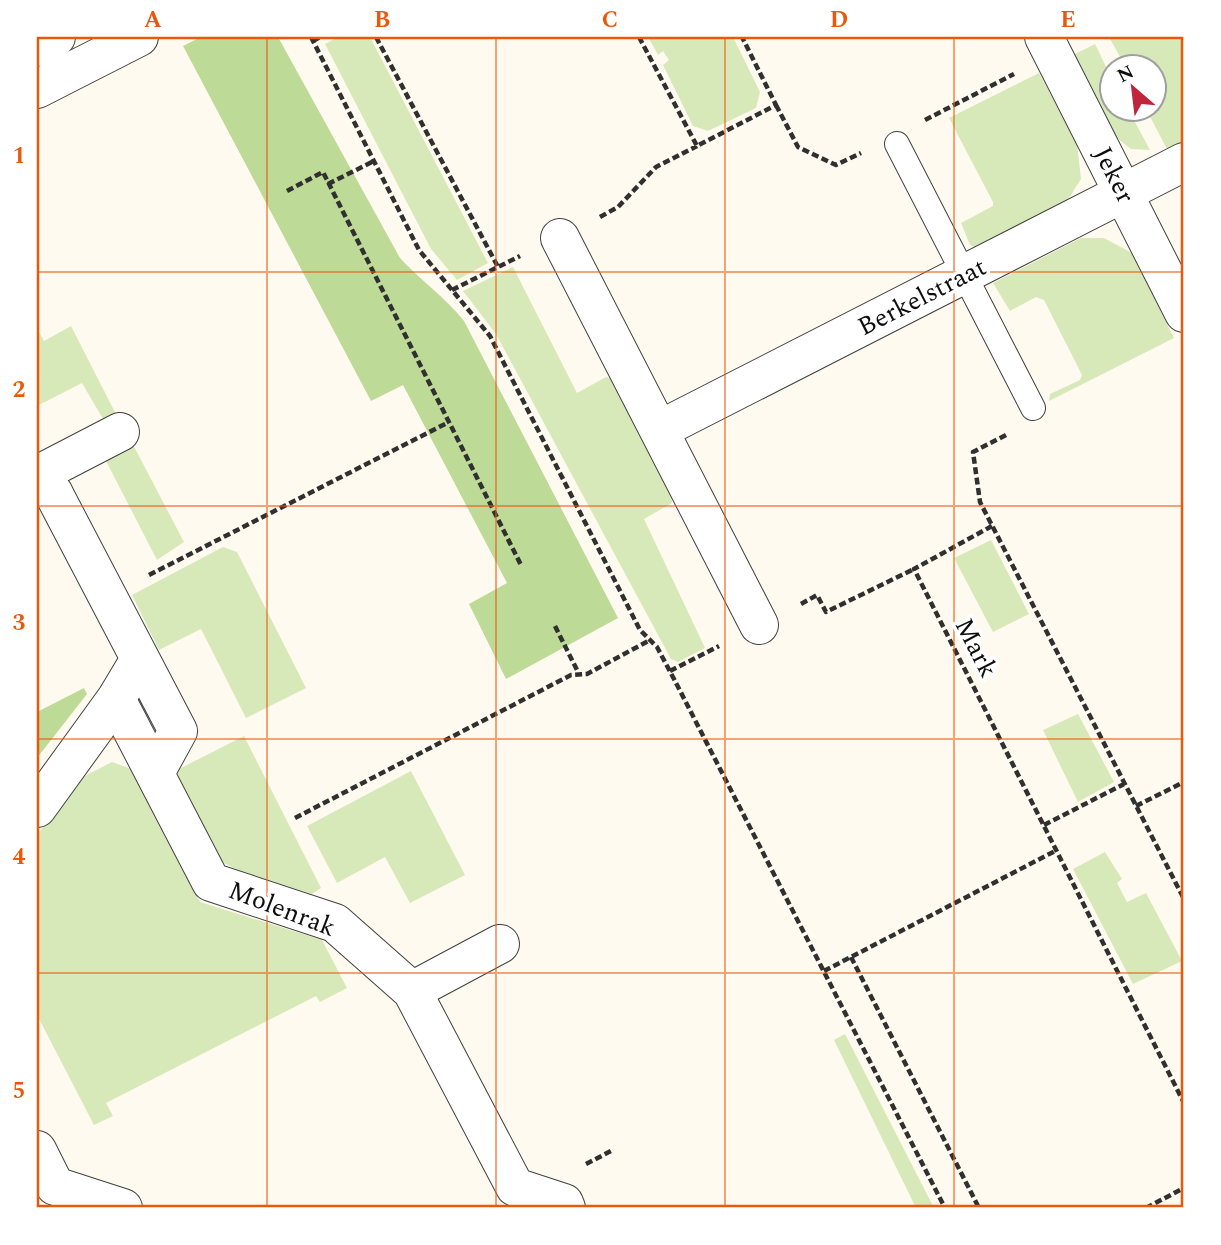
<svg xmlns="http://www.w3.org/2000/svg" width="1221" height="1245" font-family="Spectral,serif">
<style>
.green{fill:#d7e9b8}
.forest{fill:#bdda97}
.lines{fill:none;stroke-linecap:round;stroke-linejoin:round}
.service-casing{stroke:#414141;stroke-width:26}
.minor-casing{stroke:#414141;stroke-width:40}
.tertiary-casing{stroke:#414141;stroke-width:40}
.path{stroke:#303030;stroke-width:4.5;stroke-dasharray:7 3.5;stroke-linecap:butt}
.service{stroke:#fff;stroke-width:24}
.minor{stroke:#fff;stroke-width:38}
.tertiary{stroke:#fff;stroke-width:38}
.grid{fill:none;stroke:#e8590c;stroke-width:2;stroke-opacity:0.55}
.labels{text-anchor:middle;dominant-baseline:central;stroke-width:7;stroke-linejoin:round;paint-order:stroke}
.street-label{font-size:26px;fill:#0e0e0e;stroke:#fff}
.neatline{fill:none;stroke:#e8590c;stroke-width:2.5}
.grid-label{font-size:23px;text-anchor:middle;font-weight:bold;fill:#e8590c}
</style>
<rect width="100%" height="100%" fill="#fffaef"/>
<!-- green -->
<path class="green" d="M 338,37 L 370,37 L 488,263 L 457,280 L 431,249 L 325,44 Z
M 648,37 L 733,37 L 760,92 L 756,108 L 708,131 L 693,126 L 663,65 L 669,60 L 663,51 L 658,55 Z
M 1109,37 L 1184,37 L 1184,143 L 1168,151 L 1146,109 L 1154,108 L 1154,66 L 1125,66 Z
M 1095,44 L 1112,79 L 1112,108 L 1128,109 L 1150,150 L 1131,149 L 1112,134 L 1071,56 Z
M 1039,73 L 1077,144 L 1081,179 L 1065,204 L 977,248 L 970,245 L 961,223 L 993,206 L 993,202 L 949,118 Z
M 1081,238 L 1104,238 L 1132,253 L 1174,338 L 1049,401 L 1050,394 L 1080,380 L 1082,375 L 1044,300 L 1036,297 L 1010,311 L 993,283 Z
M 513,267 L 577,393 L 606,377 L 613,379 L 671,491 L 672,503 L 644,519 L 705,648 L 678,662 L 671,659 L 496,334 L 463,291 Z
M 71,326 L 121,424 L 103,419 L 82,383 L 37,406 L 37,328 L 44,341 Z
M 128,435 L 184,542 L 157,560 L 106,461 L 118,455 Z
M 991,540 L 1029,614 L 993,632 L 954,558 Z
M 223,547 L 237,552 L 306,688 L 246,718 L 201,629 L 159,650 L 132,595 Z
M 1078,714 L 1114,782 L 1078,802 L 1043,730 Z
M 244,736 L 319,884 L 321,888 L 312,894 L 241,872 L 214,858 L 171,773 Z
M 112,762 L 134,770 L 200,902 L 322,940 L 347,988 L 320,1002 L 316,996 L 106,1103 L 113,1116 L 94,1125 L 37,1015 L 37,835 L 81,778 Z
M 411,771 L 465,875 L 410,903 L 385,857 L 337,883 L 307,826 Z
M 1105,852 L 1122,879 L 1117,883 L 1127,902 L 1146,893 L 1182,961 L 1133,984 L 1073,869 Z
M 845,1034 L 934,1208 L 916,1208 L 834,1040 Z"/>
<!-- forest -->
<path class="forest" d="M 201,37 L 278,37 L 400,258 C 420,280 445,297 464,321 L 618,618 L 506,679 L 469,604 L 507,583 L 403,385 L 371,401 L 183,46 Z
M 84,688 L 87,694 L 37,758 L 37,712 Z"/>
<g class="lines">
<!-- service casing -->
<g class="service-casing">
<path id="service" d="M 897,144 L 1033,408"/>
</g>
<!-- minor casing -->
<g class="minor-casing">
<path id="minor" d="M 1044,37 L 1184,313
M 560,238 L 759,625
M 659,430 L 1184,162
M 37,475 L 120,432
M 37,482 L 53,492 L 57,500 L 178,731 L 155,773
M 140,659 L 116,699 L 211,882 L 335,923 L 412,991 L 515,1187 L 564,1203 L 566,1208
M 37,808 L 116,699
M 412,991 L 500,944
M 37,1150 L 55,1186 L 123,1208"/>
</g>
<!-- tertiary casing -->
<g class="tertiary-casing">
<path id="tertiary" d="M 37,47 L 56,37
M 37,89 L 139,37"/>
</g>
<!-- path -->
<path class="path" d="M 311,37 L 419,250 L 490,336 L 640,630 L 657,647 L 674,679 L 945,1208
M 376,37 L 498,267
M 639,37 L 697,146 L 776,105 L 742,37
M 313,41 L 320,37
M 776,105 L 798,147 L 836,165 L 861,153
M 925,120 L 1014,74
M 328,184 L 374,161
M 287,191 L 323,172 L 522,567
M 600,217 L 618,207 L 656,167 L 697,146
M 452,290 L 520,256
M 1006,435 L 973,452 L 980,502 L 1184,899
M 992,526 L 914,569 L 1184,1103
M 149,575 L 447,423
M 801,604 L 817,595 L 826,612 L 914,569
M 555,626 L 579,674
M 670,671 L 719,646
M 1136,806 L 1184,782
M 295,818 L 571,675 L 587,674 L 650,640
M 1044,825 L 1124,784
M 851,957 L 979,1208
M 824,971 L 1057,850
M 586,1164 L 613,1150
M 1146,1208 L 1184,1188"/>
<!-- service -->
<use href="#service" class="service"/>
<!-- minor -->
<use href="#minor" class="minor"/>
<!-- tertiary -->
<use href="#tertiary" class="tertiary"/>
</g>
<!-- grid -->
<path class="grid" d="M 267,37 L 267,1208M 496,37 L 496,1208M 725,37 L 725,1208M 954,37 L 954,1208M 37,272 L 1184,272M 37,506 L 1184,506M 37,739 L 1184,739M 37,973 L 1184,973"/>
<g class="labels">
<!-- street labels -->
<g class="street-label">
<text transform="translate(1114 175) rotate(63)">Jeker</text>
<text transform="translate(922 297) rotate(-27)">Berkelstraat</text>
<text transform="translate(976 648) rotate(63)">Mark</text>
<text transform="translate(282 909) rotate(21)">Molenrak</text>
</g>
</g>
<!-- border -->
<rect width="1221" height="1245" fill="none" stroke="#ffffff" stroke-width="77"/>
<!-- north arrow -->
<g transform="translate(1133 88) rotate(332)"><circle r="33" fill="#ffffff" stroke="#9f9f9f" stroke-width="2"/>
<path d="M0-5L12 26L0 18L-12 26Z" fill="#bf253d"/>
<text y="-10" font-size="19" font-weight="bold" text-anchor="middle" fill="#0e0e0e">N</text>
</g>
<rect x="38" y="38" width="1144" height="1168" class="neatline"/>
<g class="grid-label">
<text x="153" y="27">A</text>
<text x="382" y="27">B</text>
<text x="610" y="27">C</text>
<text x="839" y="27">D</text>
<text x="1068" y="27">E</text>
<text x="19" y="163">1</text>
<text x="19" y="397">2</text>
<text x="19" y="630">3</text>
<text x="19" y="864">4</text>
<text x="19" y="1098">5</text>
</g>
</svg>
